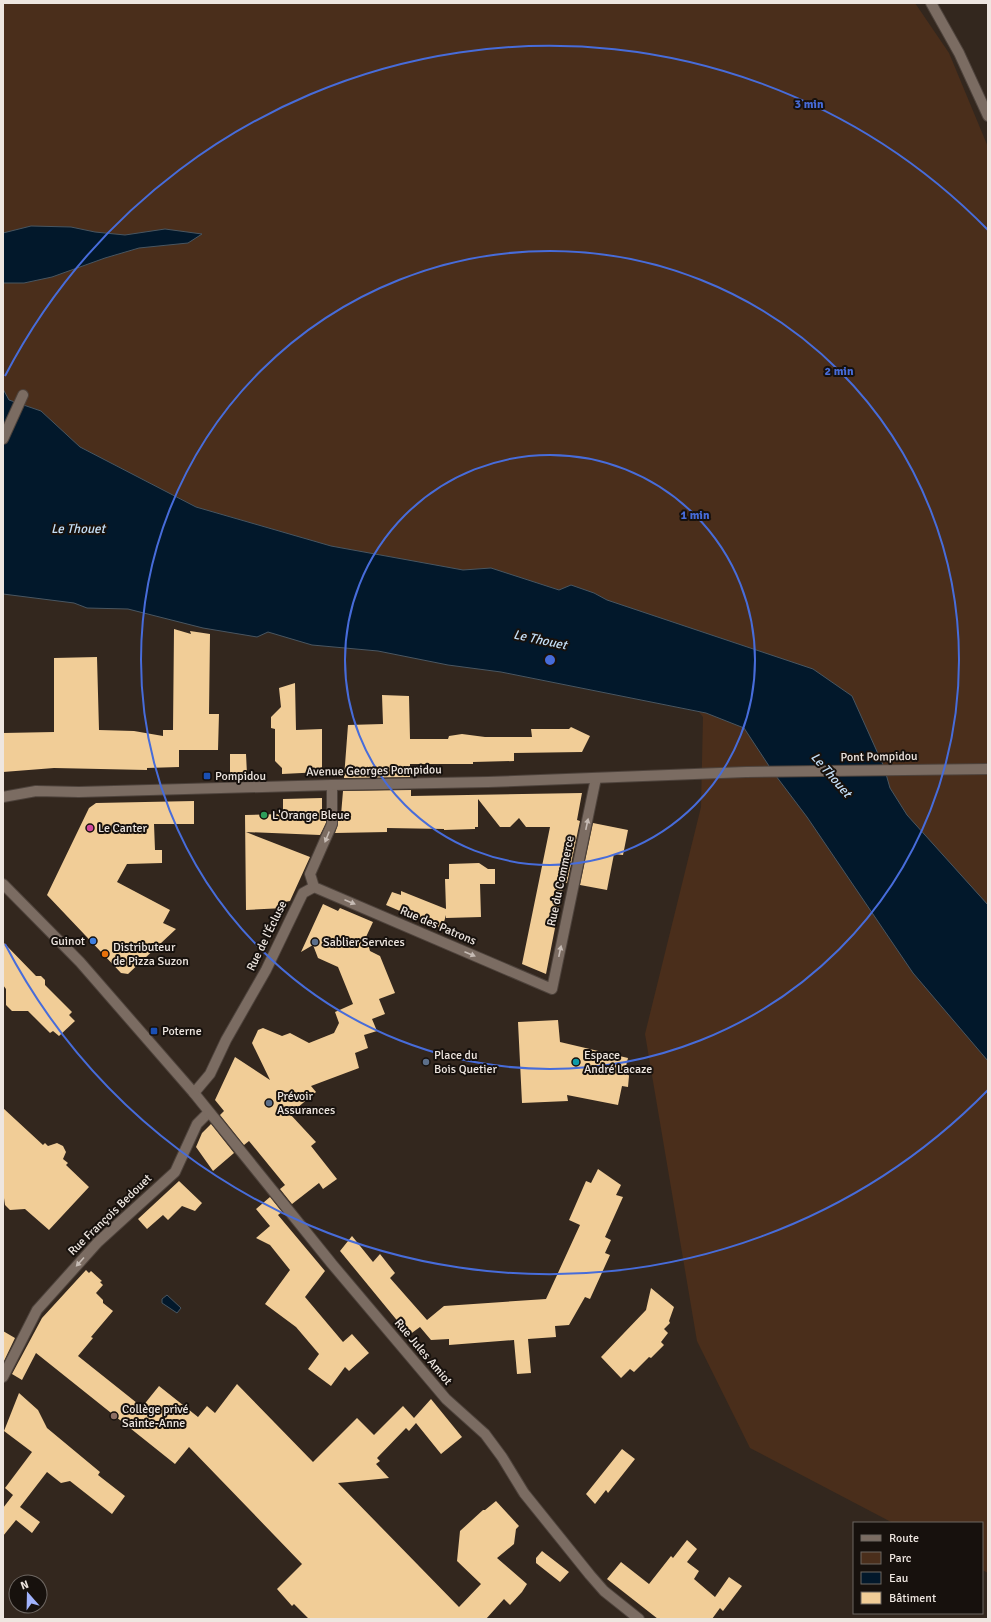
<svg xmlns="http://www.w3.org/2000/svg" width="991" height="1622" font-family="Signika,sans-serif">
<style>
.green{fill:#4a2e1b}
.water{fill:#02182b;stroke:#495661}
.building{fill:#f1cd97}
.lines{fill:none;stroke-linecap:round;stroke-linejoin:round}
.street-casing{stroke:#4e433c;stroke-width:12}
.secondary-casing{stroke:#4e433c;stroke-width:12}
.street{stroke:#7b6c62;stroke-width:10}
.secondary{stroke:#7b6c62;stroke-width:10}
.oneway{fill:#c6bbb4}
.ring{fill:none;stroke:#476cda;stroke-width:2}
.transit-dot{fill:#1a4fb4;stroke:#17110d;stroke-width:1.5}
.leisure-dot{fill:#2e9e5b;stroke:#17110d;stroke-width:1.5}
.hotel-dot{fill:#d1479c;stroke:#17110d;stroke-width:1.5}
.shop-dot{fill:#3f7fe0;stroke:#17110d;stroke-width:1.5}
.service-dot{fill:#5c6f8a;stroke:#17110d;stroke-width:1.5}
.food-dot{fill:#e8710a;stroke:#17110d;stroke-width:1.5}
.culture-dot{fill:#0f9aa8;stroke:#17110d;stroke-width:1.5}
.education-dot{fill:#8d6e63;stroke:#17110d;stroke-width:1.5}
.labels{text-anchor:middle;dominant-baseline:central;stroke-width:4;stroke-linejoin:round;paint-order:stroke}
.street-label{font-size:12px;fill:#eee6e0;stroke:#17110d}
.poi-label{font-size:12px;fill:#eee6e0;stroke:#17110d;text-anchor:start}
.water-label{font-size:13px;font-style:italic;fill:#c4dff7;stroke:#17110d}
.centre{fill:#476cda;stroke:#17110d;stroke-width:2}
.ring-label{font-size:12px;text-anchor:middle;font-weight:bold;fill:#476cda;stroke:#17110d;stroke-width:4;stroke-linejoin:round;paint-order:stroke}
</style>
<rect width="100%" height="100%" fill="#33271e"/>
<!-- green -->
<path class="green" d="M 3,3 L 915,3 L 949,53 L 988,147 L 988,1573 L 982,1570 L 982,1523 L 893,1523 L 750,1448 L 697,1341 L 645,1034 L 701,807 L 703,717 L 607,600 L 594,593 L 571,585 L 560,590 L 491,568 L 463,570 L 331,546 L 197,507 L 80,447 L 41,411 L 9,400 L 3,389 L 3,283 L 24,283 L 52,277 L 105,258 L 139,248 L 188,243 L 165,229 L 125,235 L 95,232 L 71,227 L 31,226 L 3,233 Z"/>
<!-- water -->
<path class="water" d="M 31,226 L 71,227 L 95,232 L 125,235 L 165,229 L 202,234 L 188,243 L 139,248 L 105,258 L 52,277 L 24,283 L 3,283 L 3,233 Z
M 3,389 L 9,400 L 41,411 L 80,447 L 196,507 L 331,546 L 463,570 L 491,568 L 559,590 L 571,585 L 594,593 L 607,600 L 813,669 L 852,696 L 884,767 L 890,788 L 907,815 L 988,905 L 988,1061 L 913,973 L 807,817 L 773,772 L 744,728 L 706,713 L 501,672 L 448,665 L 378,651 L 312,645 L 268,632 L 257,637 L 203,628 L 128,609 L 87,608 L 74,603 L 3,594 Z
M 167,1295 L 181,1308 L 177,1313 L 162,1303 L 162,1299 Z"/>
<!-- building -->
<path class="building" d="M 174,629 L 191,634 L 190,631 L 210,634 L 209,714 L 219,714 L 218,750 L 179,750 L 179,767 L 147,768 L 147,770 L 54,768 L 3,772 L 3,733 L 54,732 L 54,658 L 97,657 L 99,730 L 134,731 L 163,736 L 163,730 L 173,730 Z
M 295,683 L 296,730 L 322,729 L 322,772 L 282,774 L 282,768 L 275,761 L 275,729 L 271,728 L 271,717 L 281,707 L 279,688 Z
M 382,695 L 409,696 L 410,739 L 448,739 L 449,736 L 462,734 L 485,737 L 532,737 L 531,729 L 569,729 L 571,727 L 590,736 L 582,752 L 514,753 L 514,761 L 473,762 L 473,764 L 410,764 L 410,777 L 344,778 L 348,725 L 383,724 Z
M 230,754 L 246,754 L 247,774 L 230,775 Z
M 411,790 L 411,796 L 582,793 L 577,820 L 580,821 L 567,883 L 564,882 L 546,974 L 522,964 L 550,827 L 526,827 L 519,818 L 510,827 L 500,827 L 478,799 L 478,827 L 475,827 L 475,829 L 444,830 L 444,829 L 387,828 L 387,832 L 335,833 L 338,824 L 338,815 L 341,815 L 343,791 Z
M 322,798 L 322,814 L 326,814 L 326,823 L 320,835 L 246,832 L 310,857 L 290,901 L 284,902 L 284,908 L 246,910 L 245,815 L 283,814 L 283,799 Z
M 194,801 L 194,824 L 154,824 L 155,850 L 162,850 L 162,863 L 127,864 L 117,882 L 170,910 L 163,923 L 176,929 L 128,974 L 121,973 L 47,895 L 89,808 L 96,803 Z
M 593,823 L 628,830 L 623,855 L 614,854 L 607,890 L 580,885 Z
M 479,863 L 488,869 L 495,869 L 495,884 L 480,884 L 481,917 L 446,918 L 446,915 L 442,929 L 386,905 L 392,892 L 401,895 L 401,891 L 446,909 L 445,879 L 449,879 L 449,864 Z
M 323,904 L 338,911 L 340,908 L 373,922 L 366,937 L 370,951 L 380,956 L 395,993 L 379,999 L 385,1014 L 372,1019 L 377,1031 L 364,1035 L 368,1048 L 355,1053 L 359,1068 L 311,1086 L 316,1092 L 290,1114 L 316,1142 L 311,1146 L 337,1179 L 323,1189 L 319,1183 L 292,1204 L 280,1189 L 285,1185 L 249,1141 L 244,1145 L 220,1115 L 224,1111 L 215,1100 L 235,1057 L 270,1080 L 252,1043 L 258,1030 L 263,1028 L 282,1036 L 290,1033 L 309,1043 L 334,1033 L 339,1023 L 335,1012 L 353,1004 L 338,967 L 318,958 L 313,945 L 301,952 Z
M 3,942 L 36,976 L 41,976 L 45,980 L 45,985 L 72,1012 L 69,1015 L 75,1021 L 59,1036 L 53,1031 L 50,1033 L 28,1011 L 12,1011 L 6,1005 L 6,989 L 3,985 Z
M 558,1020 L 560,1042 L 628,1058 L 626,1066 L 629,1076 L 628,1087 L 622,1086 L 618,1105 L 567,1095 L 568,1101 L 522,1103 L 518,1022 Z
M 3,1108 L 43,1145 L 45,1143 L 48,1146 L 57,1143 L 63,1146 L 66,1152 L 63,1159 L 68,1163 L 66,1165 L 89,1187 L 49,1230 L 25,1209 L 10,1210 L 5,1205 L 3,1191 Z
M 211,1124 L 234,1153 L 213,1171 L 196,1147 L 202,1133 Z
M 598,1169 L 621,1185 L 616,1195 L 623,1197 L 605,1237 L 611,1240 L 605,1253 L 610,1255 L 590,1299 L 585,1297 L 569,1325 L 555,1326 L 556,1337 L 528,1339 L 531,1373 L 517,1374 L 514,1340 L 449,1345 L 449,1339 L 431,1340 L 420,1327 L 409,1335 L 340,1251 L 352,1236 L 373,1262 L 380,1254 L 395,1273 L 390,1278 L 427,1320 L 444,1306 L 546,1299 L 580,1225 L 569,1220 L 586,1181 L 591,1183 Z
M 179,1181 L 202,1203 L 195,1211 L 182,1206 L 168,1220 L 163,1215 L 147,1229 L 138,1219 Z
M 270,1197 L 282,1212 L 278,1215 L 325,1271 L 305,1297 L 343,1342 L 352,1334 L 369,1353 L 349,1371 L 345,1367 L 331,1386 L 308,1369 L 319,1354 L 296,1327 L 265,1304 L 290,1270 L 270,1245 L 256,1238 L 270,1226 L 256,1209 Z
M 86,1270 L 89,1273 L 91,1271 L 102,1281 L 100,1282 L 103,1285 L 96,1293 L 103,1300 L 103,1303 L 113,1311 L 91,1337 L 93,1338 L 78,1356 L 142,1407 L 159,1386 L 198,1417 L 207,1406 L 215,1413 L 237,1384 L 313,1462 L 357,1418 L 374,1435 L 403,1406 L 414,1418 L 431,1399 L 462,1437 L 441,1454 L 416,1423 L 409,1431 L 406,1428 L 377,1458 L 380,1461 L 376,1464 L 389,1478 L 338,1483 L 459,1607 L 481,1584 L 457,1561 L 460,1531 L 483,1510 L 485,1510 L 496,1501 L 519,1526 L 516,1529 L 514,1544 L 497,1558 L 527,1584 L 522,1592 L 510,1605 L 504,1599 L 486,1619 L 309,1619 L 294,1604 L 292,1606 L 277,1589 L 302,1564 L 189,1447 L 175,1464 L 36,1353 L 22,1380 L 12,1374 L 42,1318 Z
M 651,1288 L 674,1307 L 669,1321 L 670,1323 L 664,1329 L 668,1333 L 661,1342 L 664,1345 L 651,1358 L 649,1357 L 634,1372 L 630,1369 L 621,1378 L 601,1357 L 646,1310 Z
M 3,1331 L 15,1338 L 3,1363 Z
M 19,1393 L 38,1410 L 47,1428 L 100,1472 L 98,1475 L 125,1496 L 112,1514 L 70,1481 L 61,1483 L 47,1472 L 20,1507 L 40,1522 L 32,1533 L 16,1520 L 3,1536 L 3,1508 L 13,1495 L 5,1488 L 32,1452 L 4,1431 Z
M 622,1449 L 635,1459 L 608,1493 L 606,1490 L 595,1504 L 586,1494 Z
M 687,1540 L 697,1549 L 687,1562 L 699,1571 L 694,1579 L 715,1597 L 729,1577 L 742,1586 L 723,1611 L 720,1608 L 712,1619 L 658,1619 L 607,1579 L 621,1562 L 649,1584 L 671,1556 L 673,1558 Z
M 542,1551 L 569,1572 L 560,1582 L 536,1563 L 536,1558 Z"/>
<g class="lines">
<!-- street casing -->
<g class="street-casing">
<path id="street" d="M 931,3 L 959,53 L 988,116
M 3,439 L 23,395
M 314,887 L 552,989 L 596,778
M 314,887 L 310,874 L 332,824 L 332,785
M 194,1093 L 210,1074 L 226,1040 L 266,970 L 303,893 L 314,887
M 3,1377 L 37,1310 L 98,1242 L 175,1172 L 197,1124 L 209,1112"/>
</g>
<!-- secondary casing -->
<g class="secondary-casing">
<path id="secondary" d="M 3,797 L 36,791 L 79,792 L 332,785 L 488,782 L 746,772 L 988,769
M 3,884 L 80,962 L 194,1093 L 332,1264 L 446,1399 L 485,1434 L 502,1457 L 524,1493 L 590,1575 L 604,1591 L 639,1619"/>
</g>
<!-- street -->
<use href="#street" class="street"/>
<!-- secondary -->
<use href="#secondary" class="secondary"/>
</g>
<!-- one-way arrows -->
<defs><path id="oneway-solid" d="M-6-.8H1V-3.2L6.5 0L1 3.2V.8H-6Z"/></defs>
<g class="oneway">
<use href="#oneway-solid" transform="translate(587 824) rotate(-78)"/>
<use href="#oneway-solid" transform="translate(327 837) rotate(112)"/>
<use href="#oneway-solid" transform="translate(350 902) rotate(23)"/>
<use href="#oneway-solid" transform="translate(560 951) rotate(-78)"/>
<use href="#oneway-solid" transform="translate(470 954) rotate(23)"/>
<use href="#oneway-solid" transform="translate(80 1262) rotate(132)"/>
</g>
<!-- distance rings -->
<g class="ring">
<circle cx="550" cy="660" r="205"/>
<circle cx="550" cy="660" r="409"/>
<path d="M988 1090A614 614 0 0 1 5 944M5 376A614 614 0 0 1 988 230"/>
</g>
<!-- markers -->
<g class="transit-dot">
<rect x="203" y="772" width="8" height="8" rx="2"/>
<rect x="150" y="1027" width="8" height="8" rx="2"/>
</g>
<circle class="leisure-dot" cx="264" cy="815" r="4"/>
<circle class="hotel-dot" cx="90" cy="828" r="4"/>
<circle class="shop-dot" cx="93" cy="941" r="4"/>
<g class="service-dot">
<circle cx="315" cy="942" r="4"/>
<circle cx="426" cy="1062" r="4"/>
<circle cx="269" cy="1103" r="4"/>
</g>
<circle class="food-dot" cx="105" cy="954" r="4"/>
<circle class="culture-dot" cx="576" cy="1062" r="4"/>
<circle class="education-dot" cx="114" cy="1416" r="4"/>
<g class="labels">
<!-- street labels -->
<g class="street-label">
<text transform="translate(879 757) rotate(-1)">Pont Pompidou</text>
<text transform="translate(374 771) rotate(-1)">Avenue Georges Pompidou</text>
<text transform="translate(561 881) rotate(-78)">Rue du Commerce</text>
<text transform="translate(438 926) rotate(23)">Rue des Patrons</text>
<text transform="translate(267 936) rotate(-64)">Rue de l'Écluse</text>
<text transform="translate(110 1215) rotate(-44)">Rue François Bedouet</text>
<text transform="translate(423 1352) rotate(50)">Rue Jules Amiot</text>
</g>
<!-- poi labels -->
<g class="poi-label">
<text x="215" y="776">Pompidou</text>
<text x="272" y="815">L'Orange Bleue</text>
<text x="98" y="828">Le Canter</text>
<text x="85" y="941" text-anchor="end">Guinot</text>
<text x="323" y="942">Sablier Services</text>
<text x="113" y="947">Distributeur<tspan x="113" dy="14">de Pizza Suzon</tspan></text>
<text x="162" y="1031">Poterne</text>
<text x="434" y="1055">Place du<tspan x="434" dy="14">Bois Quetier</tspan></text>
<text x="584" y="1055">Espace<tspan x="584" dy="14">André Lacaze</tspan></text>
<text x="277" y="1096">Prévoir<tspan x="277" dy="14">Assurances</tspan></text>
<text x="122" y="1409">Collège privé<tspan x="122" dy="14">Sainte-Anne</tspan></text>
</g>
<!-- water labels -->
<g class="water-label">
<text x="78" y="529">Le Thouet</text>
<text transform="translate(540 640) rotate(12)">Le Thouet</text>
<text transform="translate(831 775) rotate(49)">Le Thouet</text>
</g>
</g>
<circle cx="550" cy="660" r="6" class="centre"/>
<g class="ring-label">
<text x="809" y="108">3 min</text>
<text x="839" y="375">2 min</text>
<text x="695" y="519">1 min</text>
</g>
<!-- border -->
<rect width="991" height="1622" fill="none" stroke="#eee6e0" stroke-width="8"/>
<!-- legend -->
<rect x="853" y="1522" width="130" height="92" fill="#17110d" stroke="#6d6661"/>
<rect x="861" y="1535" width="20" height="6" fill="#7b6c62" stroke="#6d6661"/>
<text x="889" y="1542" font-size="12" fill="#eee6e0">Route</text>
<rect x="861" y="1552" width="20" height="12" fill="#4a2e1b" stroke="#6d6661"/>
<text x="889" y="1562" font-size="12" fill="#eee6e0">Parc</text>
<rect x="861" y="1572" width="20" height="12" fill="#02182b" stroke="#6d6661"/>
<text x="889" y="1582" font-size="12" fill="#eee6e0">Eau</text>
<rect x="861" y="1592" width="20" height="12" fill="#f1cd97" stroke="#6d6661"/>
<text x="889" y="1602" font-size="12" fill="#eee6e0">Bâtiment</text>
<!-- north arrow -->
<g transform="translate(28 1594) rotate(340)"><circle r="19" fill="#17110d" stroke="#6d6661"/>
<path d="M0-3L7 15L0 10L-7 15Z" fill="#a1b3fd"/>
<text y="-6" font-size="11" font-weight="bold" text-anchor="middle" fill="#eee6e0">N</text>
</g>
</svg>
